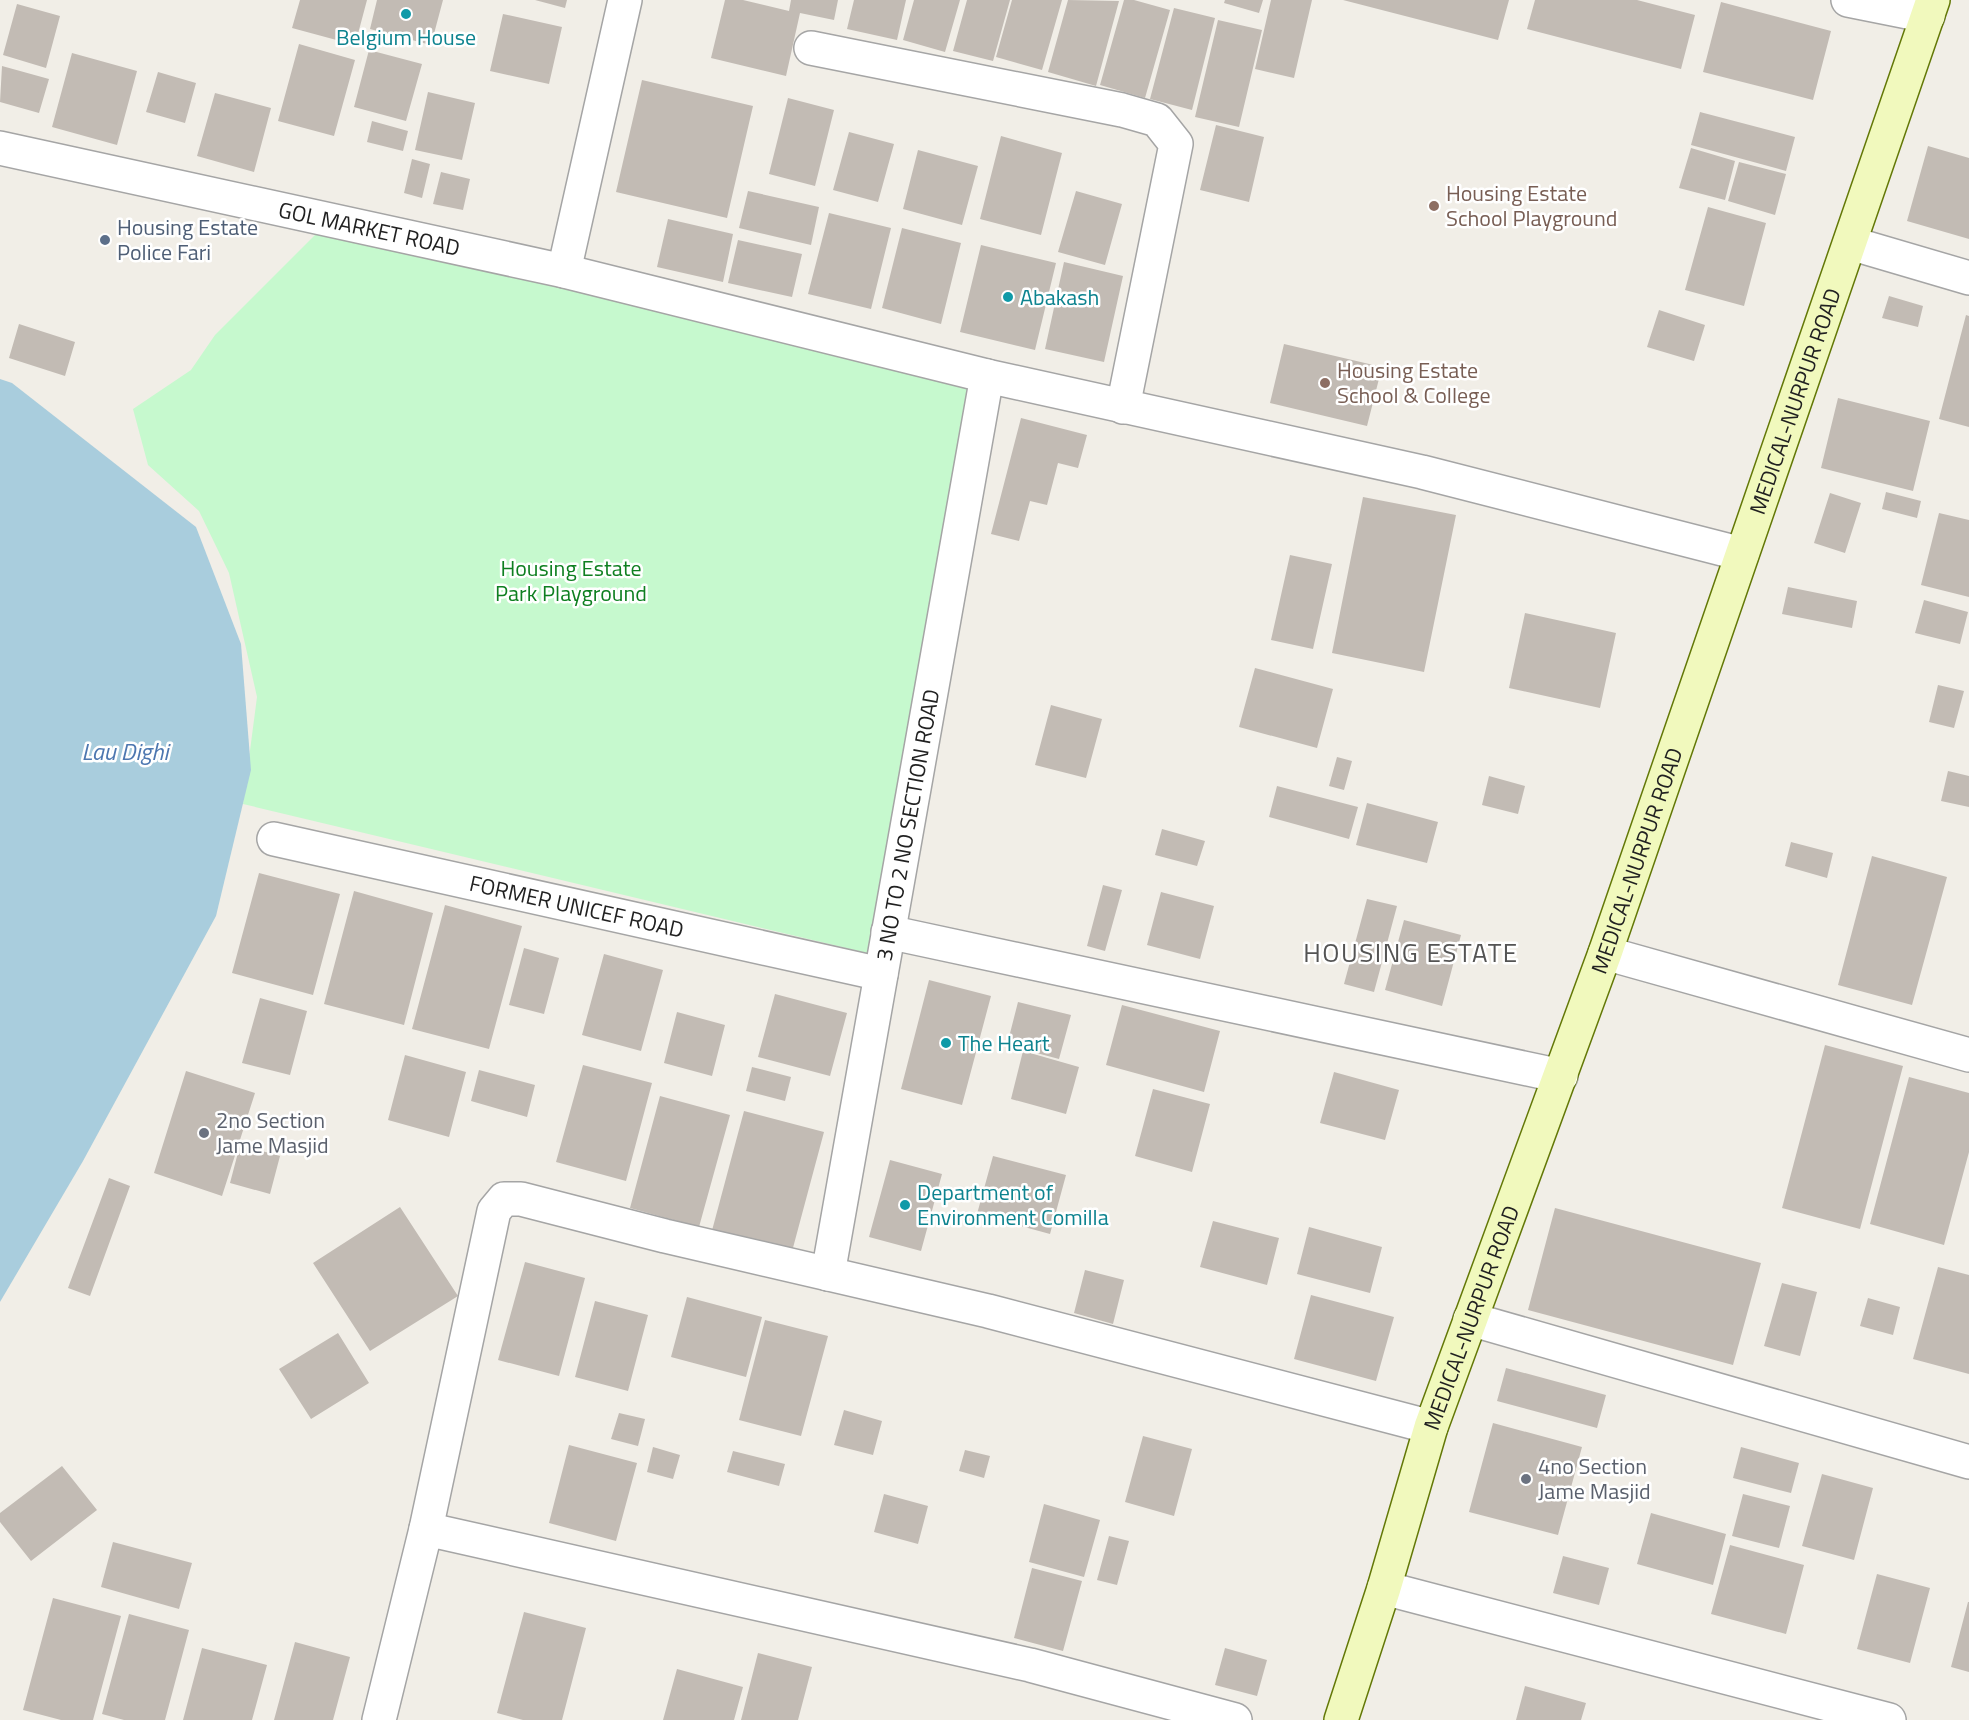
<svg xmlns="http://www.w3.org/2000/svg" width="1969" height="1720" font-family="'Titillium Web',sans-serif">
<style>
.park{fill:#c6f9ce}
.water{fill:#a9cddd}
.building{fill:#c2bbb4}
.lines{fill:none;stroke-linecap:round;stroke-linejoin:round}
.street-casing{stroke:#a5a5a5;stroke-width:36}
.secondary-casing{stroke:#637807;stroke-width:36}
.street{stroke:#fff;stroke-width:33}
.secondary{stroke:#f1f9bd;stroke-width:33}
.culture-dot{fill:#0f9aa8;stroke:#fff;stroke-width:2}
.education-dot{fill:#8d6e63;stroke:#fff;stroke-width:2}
.service-dot{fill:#5c6f8a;stroke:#fff;stroke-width:2}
.worship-dot{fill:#6b7280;stroke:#fff;stroke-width:2}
.labels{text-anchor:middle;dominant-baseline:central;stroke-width:5;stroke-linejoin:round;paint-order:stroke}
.culture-label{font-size:22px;fill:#0d838f;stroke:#fff;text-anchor:start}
.education-label{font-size:22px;fill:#785e54;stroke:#fff;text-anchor:start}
.service-label{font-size:22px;fill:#4e5e75;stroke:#fff;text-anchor:start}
.street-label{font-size:22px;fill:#212121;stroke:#fff}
.park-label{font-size:22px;fill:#0e7f20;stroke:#fff}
.worship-label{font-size:22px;fill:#5b616d;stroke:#fff;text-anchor:start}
.water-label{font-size:24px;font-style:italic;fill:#4d77b0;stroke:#fff}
.quarter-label{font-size:26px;letter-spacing:1.5px;fill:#545454;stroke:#fff}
</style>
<rect width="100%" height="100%" fill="#f1eee7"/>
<!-- park -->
<path class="park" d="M 317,233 L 639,295 L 975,383 L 867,953 L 243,804 L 257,697 L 229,573 L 199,511 L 148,465 L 133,409 L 191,370 L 215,335 Z"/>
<!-- water -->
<path class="water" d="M 0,379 L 12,383 L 196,527 L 241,644 L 251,770 L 216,916 L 83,1161 L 0,1302 Z"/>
<!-- building -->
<path class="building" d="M 300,0 L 367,0 L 355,45 L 292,28 Z
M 377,0 L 443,0 L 431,45 L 370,29 Z
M 535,0 L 567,0 L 565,8 Z
M 725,0 L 743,0 L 789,11 L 791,0 L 838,0 L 834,20 L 800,13 L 786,76 L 711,58 Z
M 854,0 L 906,0 L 897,40 L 847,29 Z
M 914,0 L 960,0 L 945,52 L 903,40 Z
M 967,0 L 1010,0 L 993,61 L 953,51 Z
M 1012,0 L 1062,0 L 1042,70 L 996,57 Z
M 1068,0 L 1119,1 L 1096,86 L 1048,72 Z
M 1124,0 L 1134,0 L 1170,10 L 1145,98 L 1100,85 Z
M 1225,0 L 1263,0 L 1259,13 L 1224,3 Z
M 1271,0 L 1312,0 L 1294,78 L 1255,69 Z
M 1343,0 L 1509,0 L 1498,40 Z
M 1535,0 L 1637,0 L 1695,15 L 1681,69 L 1527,29 Z
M 1721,2 L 1831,31 L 1813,100 L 1703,72 Z
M 17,4 L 60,16 L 46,68 L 3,55 Z
M 1174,8 L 1215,18 L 1192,110 L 1150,99 Z
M 503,14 L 562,27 L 549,84 L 490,71 Z
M 1218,20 L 1262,30 L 1239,127 L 1195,117 Z
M 299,44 L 355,60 L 334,136 L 278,121 Z
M 369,50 L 422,64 L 406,121 L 354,107 Z
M 72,53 L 137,71 L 117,145 L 52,127 Z
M 2,66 L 49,79 L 39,113 L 0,102 Z
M 158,72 L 196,83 L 185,123 L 146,112 Z
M 642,80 L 753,106 L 727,218 L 616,192 Z
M 428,92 L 475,103 L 462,160 L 415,150 Z
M 215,93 L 271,108 L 254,172 L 197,156 Z
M 788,98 L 834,110 L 815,186 L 769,174 Z
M 1700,112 L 1795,137 L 1786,171 L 1691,145 Z
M 372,121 L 408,131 L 403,151 L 367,142 Z
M 1216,125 L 1264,137 L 1249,202 L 1200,190 Z
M 849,132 L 894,144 L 878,202 L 833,190 Z
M 1001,136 L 1062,153 L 1041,235 L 980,219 Z
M 1928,146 L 1969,158 L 1969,239 L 1907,221 Z
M 1691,148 L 1735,161 L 1725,200 L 1679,188 Z
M 918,150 L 978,166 L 962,225 L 903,209 Z
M 412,159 L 430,164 L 422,198 L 404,193 Z
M 1739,162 L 1786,174 L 1775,215 L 1728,201 Z
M 441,172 L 470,179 L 463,210 L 433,204 Z
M 748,191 L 819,207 L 811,245 L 739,228 Z
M 1076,191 L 1122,204 L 1105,265 L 1058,252 Z
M 1708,207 L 1766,223 L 1744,306 L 1685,290 Z
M 829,213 L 891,228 L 871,309 L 808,294 Z
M 668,219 L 733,234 L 723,282 L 657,267 Z
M 902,228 L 961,243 L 941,324 L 882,308 Z
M 738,240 L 802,254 L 792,297 L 728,283 Z
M 981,245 L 1056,263 L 1035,350 L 960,332 Z
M 1064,262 L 1123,276 L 1104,362 L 1045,349 Z
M 1889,296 L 1923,306 L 1918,327 L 1882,318 Z
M 1659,310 L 1705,325 L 1694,361 L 1647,347 Z
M 1966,315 L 1969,316 L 1969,427 L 1939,419 Z
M 19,324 L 75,342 L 65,376 L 9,358 Z
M 1284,344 L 1382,367 L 1367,426 L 1270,403 Z
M 1838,398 L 1930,421 L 1913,491 L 1821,468 Z
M 1021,418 L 1087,435 L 1078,468 L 1058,463 L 1047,505 L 1030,501 L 1019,541 L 991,534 Z
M 1886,492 L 1921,501 L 1917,518 L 1882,509 Z
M 1830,493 L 1861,503 L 1845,553 L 1814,543 Z
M 1363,497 L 1456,515 L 1424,672 L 1332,653 Z
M 1939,513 L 1969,520 L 1969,597 L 1921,585 Z
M 1290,555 L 1332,564 L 1313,649 L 1271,640 Z
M 1788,587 L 1857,601 L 1852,628 L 1782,614 Z
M 1924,600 L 1968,612 L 1960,644 L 1915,633 Z
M 1525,613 L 1616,633 L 1600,708 L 1509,688 Z
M 1255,668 L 1333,689 L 1317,748 L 1239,727 Z
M 1938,685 L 1964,691 L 1954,728 L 1929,722 Z
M 1051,705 L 1102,719 L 1086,778 L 1035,765 Z
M 1337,757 L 1352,761 L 1344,790 L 1329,786 Z
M 1948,771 L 1969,776 L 1969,807 L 1941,801 Z
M 1489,776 L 1525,786 L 1518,814 L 1482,805 Z
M 1277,786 L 1358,807 L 1349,839 L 1269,817 Z
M 1367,803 L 1438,822 L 1427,863 L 1356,845 Z
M 1162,829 L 1205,841 L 1197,866 L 1155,855 Z
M 1791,842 L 1833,853 L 1827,878 L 1785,866 Z
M 1872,856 L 1947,877 L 1912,1005 L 1838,985 Z
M 259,873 L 340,894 L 313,995 L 232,973 Z
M 1103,885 L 1122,890 L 1105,951 L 1087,946 Z
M 354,891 L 433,913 L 404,1025 L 324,1004 Z
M 1161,892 L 1214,906 L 1200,959 L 1147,945 Z
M 1367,899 L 1397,906 L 1374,992 L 1344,984 Z
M 445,905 L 522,926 L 489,1049 L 412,1029 Z
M 1404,920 L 1461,935 L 1442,1006 L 1385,990 Z
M 524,948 L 559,958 L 544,1014 L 509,1005 Z
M 604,954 L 663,970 L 641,1051 L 582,1035 Z
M 929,980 L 991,996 L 962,1105 L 901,1089 Z
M 775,994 L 847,1013 L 830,1076 L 758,1057 Z
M 260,998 L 307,1011 L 290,1075 L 242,1063 Z
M 1018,1002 L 1071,1015 L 1059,1059 L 1007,1045 Z
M 1122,1005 L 1220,1031 L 1204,1092 L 1106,1065 Z
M 677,1012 L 725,1025 L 712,1076 L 664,1063 Z
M 1825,1045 L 1903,1066 L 1860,1229 L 1782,1208 Z
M 1023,1051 L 1079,1067 L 1066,1114 L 1011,1099 Z
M 405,1055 L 466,1072 L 449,1137 L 388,1120 Z
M 583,1065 L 652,1083 L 626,1181 L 556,1162 Z
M 752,1067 L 791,1077 L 785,1101 L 746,1091 Z
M 479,1070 L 535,1085 L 527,1117 L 471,1101 Z
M 186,1071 L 255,1093 L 222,1196 L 154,1173 Z
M 1334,1072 L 1399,1090 L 1385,1140 L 1320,1123 Z
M 1909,1077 L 1969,1093 L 1969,1152 L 1944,1245 L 1870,1224 Z
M 1153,1089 L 1210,1104 L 1192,1172 L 1135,1156 Z
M 660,1096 L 730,1115 L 699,1227 L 630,1208 Z
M 744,1111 L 824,1132 L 790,1259 L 710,1238 Z
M 240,1145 L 280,1156 L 270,1194 L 230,1183 Z
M 993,1156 L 1066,1175 L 1050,1234 L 977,1214 Z
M 890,1160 L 942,1174 L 921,1251 L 869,1237 Z
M 109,1178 L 130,1186 L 90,1296 L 68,1288 Z
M 400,1207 L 458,1296 L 370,1351 L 313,1263 Z
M 1555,1208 L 1761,1263 L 1733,1365 L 1528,1310 Z
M 1213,1221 L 1279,1238 L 1267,1285 L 1200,1267 Z
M 1309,1227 L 1382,1247 L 1370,1293 L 1297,1274 Z
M 525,1262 L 585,1278 L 559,1376 L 498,1360 Z
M 1938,1267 L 1969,1275 L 1969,1374 L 1913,1359 Z
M 1085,1270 L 1124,1280 L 1113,1324 L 1074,1313 Z
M 1782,1283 L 1817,1292 L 1800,1356 L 1764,1346 Z
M 1311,1295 L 1394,1317 L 1376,1381 L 1294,1359 Z
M 687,1297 L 762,1317 L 746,1377 L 671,1357 Z
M 1868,1298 L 1900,1307 L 1893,1335 L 1860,1326 Z
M 595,1301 L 648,1315 L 628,1391 L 575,1377 Z
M 765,1320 L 828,1336 L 801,1436 L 739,1420 Z
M 338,1333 L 369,1383 L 311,1419 L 279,1369 Z
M 1506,1368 L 1606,1395 L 1597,1428 L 1497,1401 Z
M 844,1410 L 882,1421 L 873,1455 L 834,1445 Z
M 619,1413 L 645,1419 L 638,1446 L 611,1439 Z
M 1493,1423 L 1582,1447 L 1558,1535 L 1469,1512 Z
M 1143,1436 L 1192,1449 L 1174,1516 L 1125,1502 Z
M 569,1445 L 637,1463 L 616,1541 L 549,1523 Z
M 653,1447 L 680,1455 L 673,1479 L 647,1472 Z
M 1741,1447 L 1799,1463 L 1791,1493 L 1733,1478 Z
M 965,1450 L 990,1456 L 984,1478 L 959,1471 Z
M 733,1451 L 785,1464 L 779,1486 L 727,1472 Z
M 62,1466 L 97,1510 L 31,1561 L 0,1522 L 0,1513 Z
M 1822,1474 L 1873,1488 L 1854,1560 L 1802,1546 Z
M 884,1494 L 928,1506 L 918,1544 L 874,1532 Z
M 1743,1494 L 1790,1506 L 1779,1548 L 1732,1536 Z
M 1044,1504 L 1100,1520 L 1084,1577 L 1029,1562 Z
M 1651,1513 L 1726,1534 L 1713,1585 L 1637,1564 Z
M 1109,1536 L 1129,1541 L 1117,1585 L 1097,1580 Z
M 113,1542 L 192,1563 L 179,1609 L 101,1587 Z
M 1730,1545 L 1804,1565 L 1786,1634 L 1711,1614 Z
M 1563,1556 L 1609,1568 L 1599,1605 L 1553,1593 Z
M 1032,1568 L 1082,1581 L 1063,1651 L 1014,1638 Z
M 1877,1574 L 1930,1588 L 1910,1663 L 1857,1649 Z
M 53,1598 L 121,1616 L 93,1720 L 61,1720 L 23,1710 Z
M 1968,1602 L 1969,1602 L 1969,1672 L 1951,1667 Z
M 524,1612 L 586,1628 L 562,1720 L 523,1720 L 497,1713 Z
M 129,1614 L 189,1630 L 165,1720 L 124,1720 L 102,1714 Z
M 295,1642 L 350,1657 L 333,1720 L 274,1720 Z
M 202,1648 L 267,1665 L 252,1720 L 183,1720 Z
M 1225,1648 L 1267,1660 L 1257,1696 L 1215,1685 Z
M 758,1653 L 812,1667 L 798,1720 L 741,1720 Z
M 677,1669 L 743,1687 L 734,1720 L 663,1720 Z
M 1525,1686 L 1586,1703 L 1581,1720 L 1516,1720 Z"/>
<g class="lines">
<!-- street casing -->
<g class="street-casing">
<g id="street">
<path d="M 1848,0 L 1928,16"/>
<path d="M 811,48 L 1122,110 L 1157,120 L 1176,144 L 1123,407"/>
<path id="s1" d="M 0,148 L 564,271 L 987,376 L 1422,472 L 1742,554"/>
<path d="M 1850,243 L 1969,278"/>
<path d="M 564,271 L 625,0"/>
<path id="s2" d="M 274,839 L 881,974"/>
<path d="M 888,932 L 1561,1076"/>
<path d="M 1605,953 L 1969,1055"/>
<path id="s3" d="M 828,1274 L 987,376"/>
<path d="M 1470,1319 L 1969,1462"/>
<path d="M 426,1529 L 494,1211 L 504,1199 L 521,1199 L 665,1236 L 988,1311 L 1431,1427"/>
<path d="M 1384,1588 L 1889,1720"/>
<path d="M 379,1720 L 426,1529 L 1030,1665 L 1235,1720"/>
</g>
</g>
<!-- secondary casing -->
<g class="secondary-casing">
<g id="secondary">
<path id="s4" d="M 1341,1720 L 1384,1588 L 1431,1427 L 1605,953 L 1933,0"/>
</g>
</g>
<!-- street -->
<use href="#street" class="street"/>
<!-- secondary -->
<use href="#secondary" class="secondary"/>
</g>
<!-- markers -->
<g class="culture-dot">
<circle cx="406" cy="14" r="6"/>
<circle cx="1008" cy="297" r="6"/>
<circle cx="946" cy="1043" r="6"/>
<circle cx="905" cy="1205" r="6"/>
</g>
<g class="education-dot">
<circle cx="1434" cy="206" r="6"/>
<circle cx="1325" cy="383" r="6"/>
</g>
<circle class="service-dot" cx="105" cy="240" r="6"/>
<g class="worship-dot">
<circle cx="204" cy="1133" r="6"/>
<circle cx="1526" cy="1479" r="6"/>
</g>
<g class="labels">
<!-- culture labels -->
<g class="culture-label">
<text x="406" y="37" text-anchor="middle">Belgium House</text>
<text x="1020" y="297">Abakash</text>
<text x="958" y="1043">The Heart</text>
<text x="917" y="1192">Department of<tspan x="917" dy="25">Environment Comilla</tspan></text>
</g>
<!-- education labels -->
<g class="education-label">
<text x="1446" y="193">Housing Estate<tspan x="1446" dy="25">School Playground</tspan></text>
<text x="1337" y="370">Housing Estate<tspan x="1337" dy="25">School &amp; College</tspan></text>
</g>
<!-- service labels -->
<g class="service-label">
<text x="117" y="227">Housing Estate<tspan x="117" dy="25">Police Fari</tspan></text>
</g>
<!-- street labels -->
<g class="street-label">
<text stroke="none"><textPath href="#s1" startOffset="378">GOL MARKET ROAD</textPath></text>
<text stroke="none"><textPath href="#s4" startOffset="1395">MEDICAL-NURPUR ROAD</textPath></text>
<text stroke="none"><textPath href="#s3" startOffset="456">3 NO TO 2 NO SECTION ROAD</textPath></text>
<text stroke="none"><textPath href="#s4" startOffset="909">MEDICAL-NURPUR ROAD</textPath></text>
<text stroke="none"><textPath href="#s2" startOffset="310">FORMER UNICEF ROAD</textPath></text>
<text stroke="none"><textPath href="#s4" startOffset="423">MEDICAL-NURPUR ROAD</textPath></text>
</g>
<!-- park labels -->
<g class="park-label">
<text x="571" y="568">Housing Estate<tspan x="571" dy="25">Park Playground</tspan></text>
</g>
<!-- worship labels -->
<g class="worship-label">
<text x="216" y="1120">2no Section<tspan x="216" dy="25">Jame Masjid</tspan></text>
<text x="1538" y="1466">4no Section<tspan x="1538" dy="25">Jame Masjid</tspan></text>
</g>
<!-- water labels -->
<g class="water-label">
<text x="125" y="751">Lau Dighi</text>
</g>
<!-- quarter labels -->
<g class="quarter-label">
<text x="1411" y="952">HOUSING ESTATE</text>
</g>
</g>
</svg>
